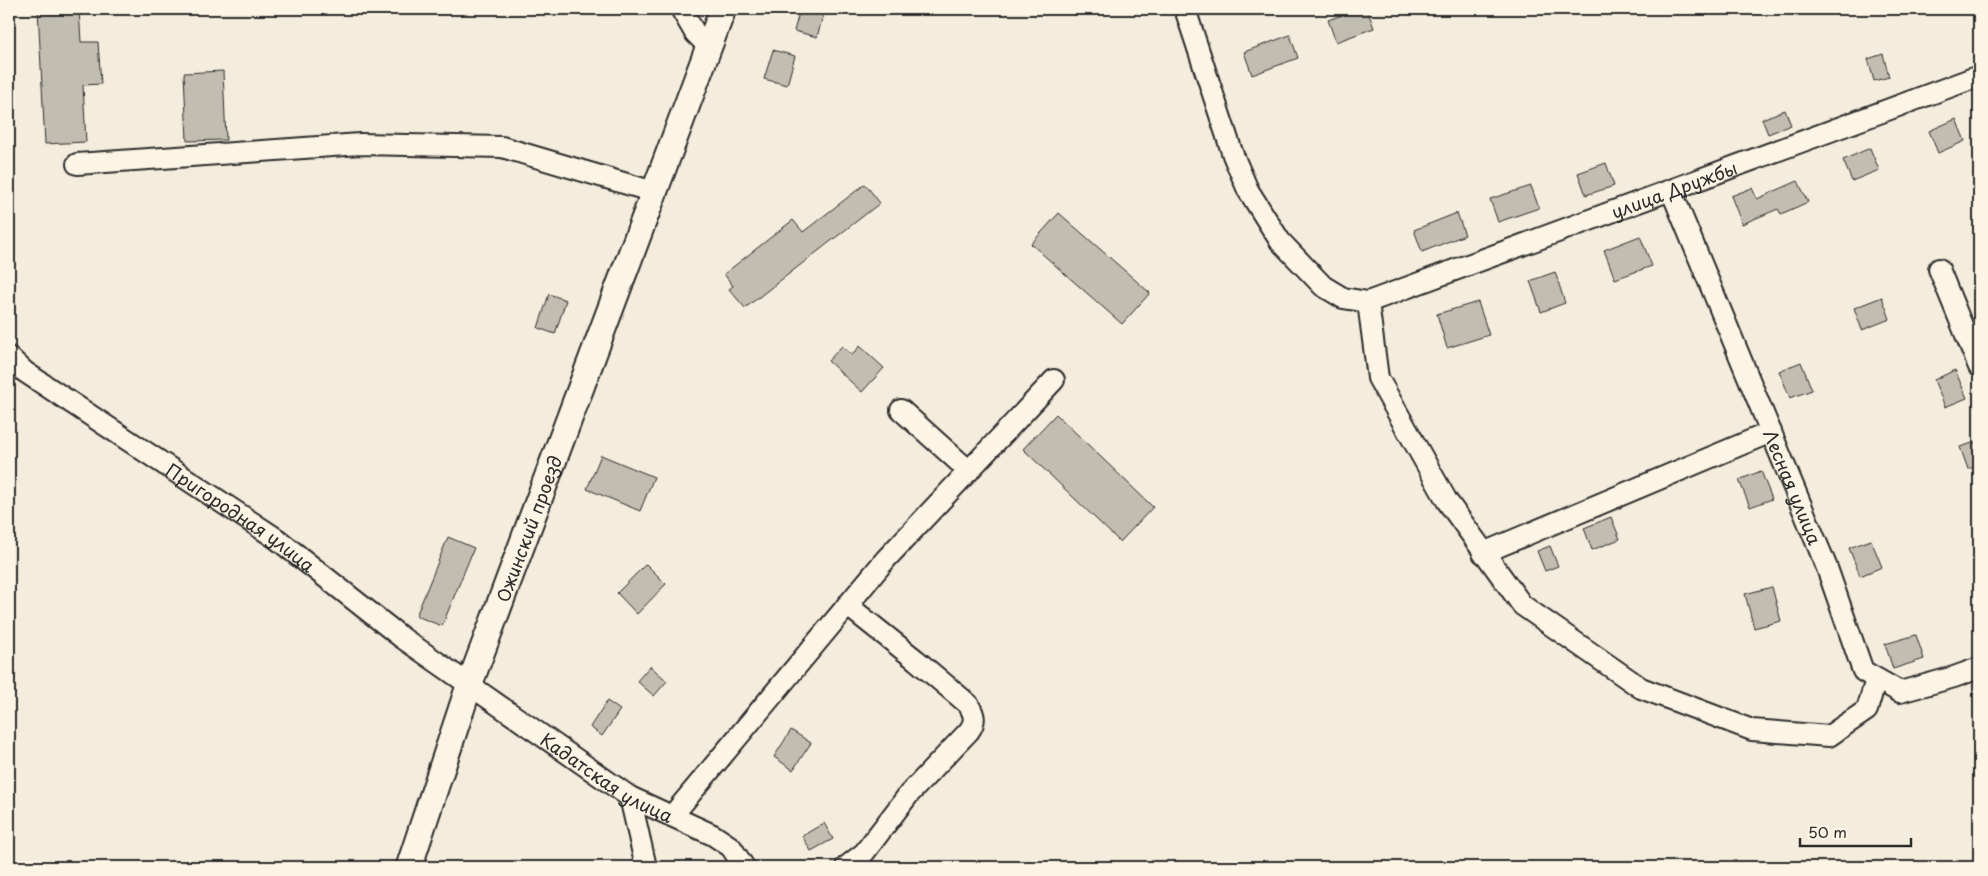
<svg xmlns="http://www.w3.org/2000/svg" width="1988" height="876" font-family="'Playpen Sans',sans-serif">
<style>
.building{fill:#c2bdb1;stroke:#2b2b2b}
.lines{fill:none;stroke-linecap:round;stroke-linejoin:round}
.minor-casing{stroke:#2b2b2b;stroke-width:24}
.major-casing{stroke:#2b2b2b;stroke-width:29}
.minor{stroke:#fcf5e5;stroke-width:20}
.major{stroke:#fcf5e5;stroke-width:25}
.labels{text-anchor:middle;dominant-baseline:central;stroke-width:5;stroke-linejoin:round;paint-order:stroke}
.street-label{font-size:18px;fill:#2b2b2b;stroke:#fcf5e5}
</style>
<rect width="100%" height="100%" fill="#f4edde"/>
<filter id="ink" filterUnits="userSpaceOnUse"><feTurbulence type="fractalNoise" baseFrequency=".02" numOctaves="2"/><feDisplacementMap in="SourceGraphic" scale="10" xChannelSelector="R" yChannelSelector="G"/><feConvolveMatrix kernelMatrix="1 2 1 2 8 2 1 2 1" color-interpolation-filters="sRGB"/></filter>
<g filter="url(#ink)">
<!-- building -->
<path class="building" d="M 38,9 L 79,9 L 81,42 L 98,42 L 101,84 L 83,85 L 86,142 L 45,144 Z
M 800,9 L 825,9 L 817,37 L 794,31 Z
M 1359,9 L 1367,9 L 1374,28 L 1336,42 L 1328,20 Z
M 1290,35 L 1298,58 L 1252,75 L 1244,52 Z
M 773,50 L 795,56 L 787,85 L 764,79 Z
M 1883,54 L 1889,77 L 1874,81 L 1868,59 Z
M 223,71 L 226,140 L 187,141 L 184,73 Z
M 1785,110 L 1791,125 L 1768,134 L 1762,119 Z
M 1956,119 L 1965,141 L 1938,153 L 1929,131 Z
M 1870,148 L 1879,170 L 1852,181 L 1843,160 Z
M 1606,163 L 1614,186 L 1586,195 L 1578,173 Z
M 1798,181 L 1808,202 L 1781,214 L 1778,209 L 1742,224 L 1731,196 L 1752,188 L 1757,199 Z
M 865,184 L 880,203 L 745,308 L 729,289 L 733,286 L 724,274 L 793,220 L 803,232 Z
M 1531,186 L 1539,208 L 1498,222 L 1490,199 Z
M 1059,213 L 1150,293 L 1122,324 L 1031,244 Z
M 1457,213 L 1465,235 L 1422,252 L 1414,230 Z
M 1640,236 L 1652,266 L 1615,279 L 1604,250 Z
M 1555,272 L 1565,303 L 1541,312 L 1530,281 Z
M 549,294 L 566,300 L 555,334 L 538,328 Z
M 1882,297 L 1890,319 L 1862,330 L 1854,308 Z
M 1478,302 L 1489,335 L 1447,348 L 1437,314 Z
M 842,346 L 852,355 L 860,346 L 884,368 L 862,392 L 828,361 Z
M 1801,362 L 1812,390 L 1790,398 L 1779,371 Z
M 1955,370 L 1967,398 L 1945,407 L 1934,380 Z
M 1056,414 L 1153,507 L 1120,542 L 1023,449 Z
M 1979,441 L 1979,466 L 1968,469 L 1960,447 Z
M 601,455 L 654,477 L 640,511 L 587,489 Z
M 1761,471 L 1772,499 L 1750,507 L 1739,480 Z
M 1611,517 L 1620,539 L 1592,550 L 1584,528 Z
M 448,537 L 474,548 L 442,626 L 416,616 Z
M 1871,540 L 1882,567 L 1860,576 L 1849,548 Z
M 1550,546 L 1558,566 L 1545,571 L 1537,551 Z
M 646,564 L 666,584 L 637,614 L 617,593 Z
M 1772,587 L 1781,621 L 1754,628 L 1745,594 Z
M 1916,635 L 1924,659 L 1893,669 L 1885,644 Z
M 650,666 L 667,681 L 654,696 L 637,681 Z
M 607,701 L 620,710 L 602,736 L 590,727 Z
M 791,730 L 811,743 L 793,770 L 774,757 Z
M 824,823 L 833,839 L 811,851 L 802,836 Z"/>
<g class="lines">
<!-- minor casing -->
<g class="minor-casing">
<g id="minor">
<path d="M 681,9 L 695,33 L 708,46"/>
<path id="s1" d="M 1185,9 L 1233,155 L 1248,190 L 1280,241 L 1323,286 L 1343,298 L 1368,302 L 1979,76"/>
<path d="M 77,164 L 360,144 L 502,147 L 654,192"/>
<path id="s2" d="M 1671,190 L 1827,568 L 1863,671 L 1900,692 L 1954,677 L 1979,668"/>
<path d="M 1939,269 L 1979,367"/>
<path d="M 1368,302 L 1378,378 L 1447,501 L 1522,605 L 1641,688 L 1752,730 L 1829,736 L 1867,710 L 1876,679"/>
<path id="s3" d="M 9,357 L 25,372 L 277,539 L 401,637 L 630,797 L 713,835 L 731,847 L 744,867"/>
<path d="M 901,410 L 969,471"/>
<path d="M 1483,553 L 1771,432"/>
<path d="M 630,797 L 646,867"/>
<path d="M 672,816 L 886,559 L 1054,380"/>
<path d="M 846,867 L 864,853 L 909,794 L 969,731 C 976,721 975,715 968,704 L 916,660 L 847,605"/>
</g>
</g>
<!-- major casing -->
<g class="major-casing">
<g id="major">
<path id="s4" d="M 409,867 L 470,683 L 723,9"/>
</g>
</g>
<!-- minor -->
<use href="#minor" class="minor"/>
<!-- major -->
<use href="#major" class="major"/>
</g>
</g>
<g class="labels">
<!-- street labels -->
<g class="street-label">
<text stroke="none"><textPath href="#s1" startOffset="689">улица Дружбы</textPath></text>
<text stroke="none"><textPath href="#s2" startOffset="321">Лесная улица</textPath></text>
<text stroke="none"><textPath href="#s3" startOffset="282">Пригородная улица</textPath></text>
<text stroke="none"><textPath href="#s4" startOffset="359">Ожинский проезд</textPath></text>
<text stroke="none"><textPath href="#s3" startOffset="732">Кадатская улица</textPath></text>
</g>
</g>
<!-- margin -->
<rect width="1988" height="876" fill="none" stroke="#fcf5e5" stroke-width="30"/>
<rect x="15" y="15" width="1958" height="846" fill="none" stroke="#2b2b2b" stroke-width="2" filter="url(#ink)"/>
<!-- scale -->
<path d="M1800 838v8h111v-8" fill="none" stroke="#2b2b2b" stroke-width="2.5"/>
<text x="1808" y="838" font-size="15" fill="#2b2b2b" stroke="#fcf5e5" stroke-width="4" paint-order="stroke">50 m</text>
</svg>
